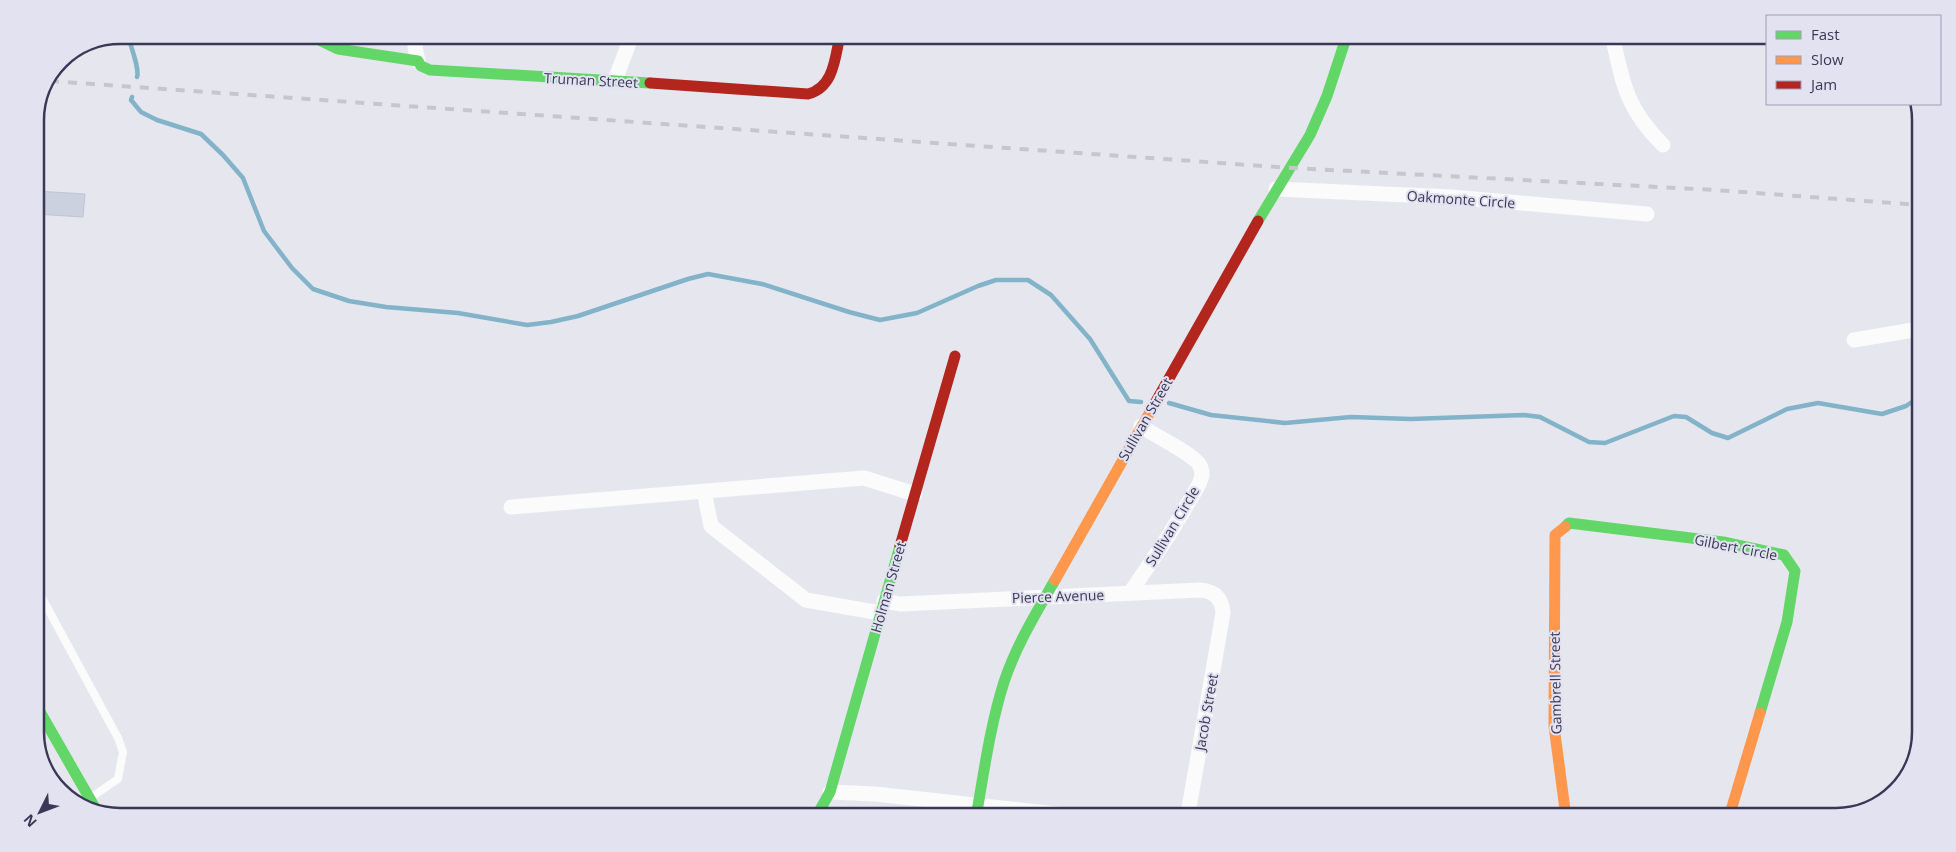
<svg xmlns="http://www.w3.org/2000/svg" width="1956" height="852" font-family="'Open Sans',sans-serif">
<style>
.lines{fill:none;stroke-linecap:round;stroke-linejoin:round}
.stream{stroke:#82b3c9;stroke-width:4.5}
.building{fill:#ccd1df;stroke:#bfc4d5}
.lane{stroke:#fbfbfc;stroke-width:8}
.street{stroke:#fbfbfc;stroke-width:15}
.fast{stroke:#63d668;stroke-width:11}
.slow{stroke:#ff974d;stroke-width:11}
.jam{stroke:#b3261e;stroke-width:11}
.rail{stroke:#c7c7cb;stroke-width:4;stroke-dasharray:9 9;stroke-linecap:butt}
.labels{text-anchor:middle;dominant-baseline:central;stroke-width:4;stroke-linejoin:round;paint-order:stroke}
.street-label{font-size:14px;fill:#3a3857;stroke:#e2e2f1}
.rim{fill:none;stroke:#3a3857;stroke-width:2.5}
</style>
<rect width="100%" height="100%" fill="#e6e6ee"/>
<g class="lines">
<!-- stream -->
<path class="stream" d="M 128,35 C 130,45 140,69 137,77
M 132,97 L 131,100 L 141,112 L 157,120 L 201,134 L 223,155 L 243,178 L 264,231 L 292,268 L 313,289 L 349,301 L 386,307 L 458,313 L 527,325 L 551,322 L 578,316 L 688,279 L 708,274 L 762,284 L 849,312 L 880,320 L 917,313 L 978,286 L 996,280 L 1028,280 L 1051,295 L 1090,339 L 1129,401 L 1141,402
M 1169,403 L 1211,415 L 1285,423 L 1351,417 L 1411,419 L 1524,415 L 1540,417 L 1589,442 L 1605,443 L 1674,416 L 1686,417 L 1712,433 L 1728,438 L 1787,409 L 1818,403 L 1882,414 L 1906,406 L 1918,398"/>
</g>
<!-- building -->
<path class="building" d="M 35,191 L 85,194 L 83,217 L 35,214 Z
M 35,288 L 40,289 L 35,312 Z"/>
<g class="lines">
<!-- lane -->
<path class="lane" d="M 35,585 L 118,738 L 123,752 L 118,779 L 93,796"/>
<!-- street -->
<path class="street" d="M 1612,35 C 1623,84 1626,108 1663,145
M 418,61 L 415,47 L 418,35
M 615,80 L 632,35
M 1276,189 L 1451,197 L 1647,214
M 1854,340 L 1919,329
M 704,491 L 711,526 L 806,600 L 880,613
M 511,507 L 864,478 L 915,494
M 1130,593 C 1150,563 1171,534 1188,503 C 1193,494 1201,484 1202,475 C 1202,471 1201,467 1199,464 C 1190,452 1155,436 1141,426
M 884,601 L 900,604 L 1200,590 C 1214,591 1222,598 1223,613 L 1189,808 L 1189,817
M 830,792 L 875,794 L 1083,817"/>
<!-- fast -->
<path class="fast" d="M 309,35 L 338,49 L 418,61 L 421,66 L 430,70 L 650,83
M 1258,221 L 1310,135 L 1327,96 L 1347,35
M 1565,527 L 1569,523 L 1723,542 L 1784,555 L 1795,571 L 1787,622 L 1760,713
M 35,703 L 98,813
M 816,817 L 830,792 L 900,546
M 976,817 C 984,772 990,726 1004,682 C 1016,646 1036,613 1055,580"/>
<!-- slow -->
<path class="slow" d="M 1565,527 L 1555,535 L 1554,726 L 1566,817
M 1055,580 L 1154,405
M 1729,817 L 1760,713"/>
<!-- jam -->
<path class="jam" d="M 650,83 L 808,94 C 834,87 835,58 840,35
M 1154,405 L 1258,221
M 900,546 L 955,356"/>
<!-- rail -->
<path class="rail" d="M 50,81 L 1292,168 L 1715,190 L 1920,205"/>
</g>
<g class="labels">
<!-- street labels -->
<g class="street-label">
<text transform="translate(591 80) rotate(3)">Truman Street</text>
<text transform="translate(1461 199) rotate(4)">Oakmonte Circle</text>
<text transform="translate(1145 419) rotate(-60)">Sullivan Street</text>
<text transform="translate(1172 526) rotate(-59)">Sullivan Circle</text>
<text transform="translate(1736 547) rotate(11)">Gilbert Circle</text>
<text transform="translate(888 587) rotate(-74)">Holman Street</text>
<text transform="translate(1058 596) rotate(-2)">Pierce Avenue</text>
<text transform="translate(1555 683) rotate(-91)">Gambrell Street</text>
<text transform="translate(1206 712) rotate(-80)">Jacob Street</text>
</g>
</g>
<!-- crop -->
<path d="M0 0H1956V852H0ZM120 44H1836A76 76 0 0 1 1912 120V732A76 76 0 0 1 1836 808H120A76 76 0 0 1 44 732V120A76 76 0 0 1 120 44Z" fill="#e2e2f1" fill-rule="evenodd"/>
<path class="rim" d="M120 44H1836A76 76 0 0 1 1912 120V732A76 76 0 0 1 1836 808H120A76 76 0 0 1 44 732V120A76 76 0 0 1 120 44Z"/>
<!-- legend -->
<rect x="1766" y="15" width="175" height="90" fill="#e2e2f1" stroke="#9f9eb3"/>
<rect x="1776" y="31" width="25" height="8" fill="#63d668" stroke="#9f9eb3"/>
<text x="1811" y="40" font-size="15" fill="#3a3857">Fast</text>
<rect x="1776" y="56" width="25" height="8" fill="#ff974d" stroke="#9f9eb3"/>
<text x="1811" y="65" font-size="15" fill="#3a3857">Slow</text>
<rect x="1776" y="81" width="25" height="8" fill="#b3261e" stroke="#9f9eb3"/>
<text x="1811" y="90" font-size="15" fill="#3a3857">Jam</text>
<!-- north arrow -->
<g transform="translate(40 812) rotate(228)" stroke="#e2e2f1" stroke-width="4" paint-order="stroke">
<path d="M0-4L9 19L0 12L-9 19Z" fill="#3a3857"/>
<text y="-8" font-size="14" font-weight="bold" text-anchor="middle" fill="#3a3857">N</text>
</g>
</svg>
